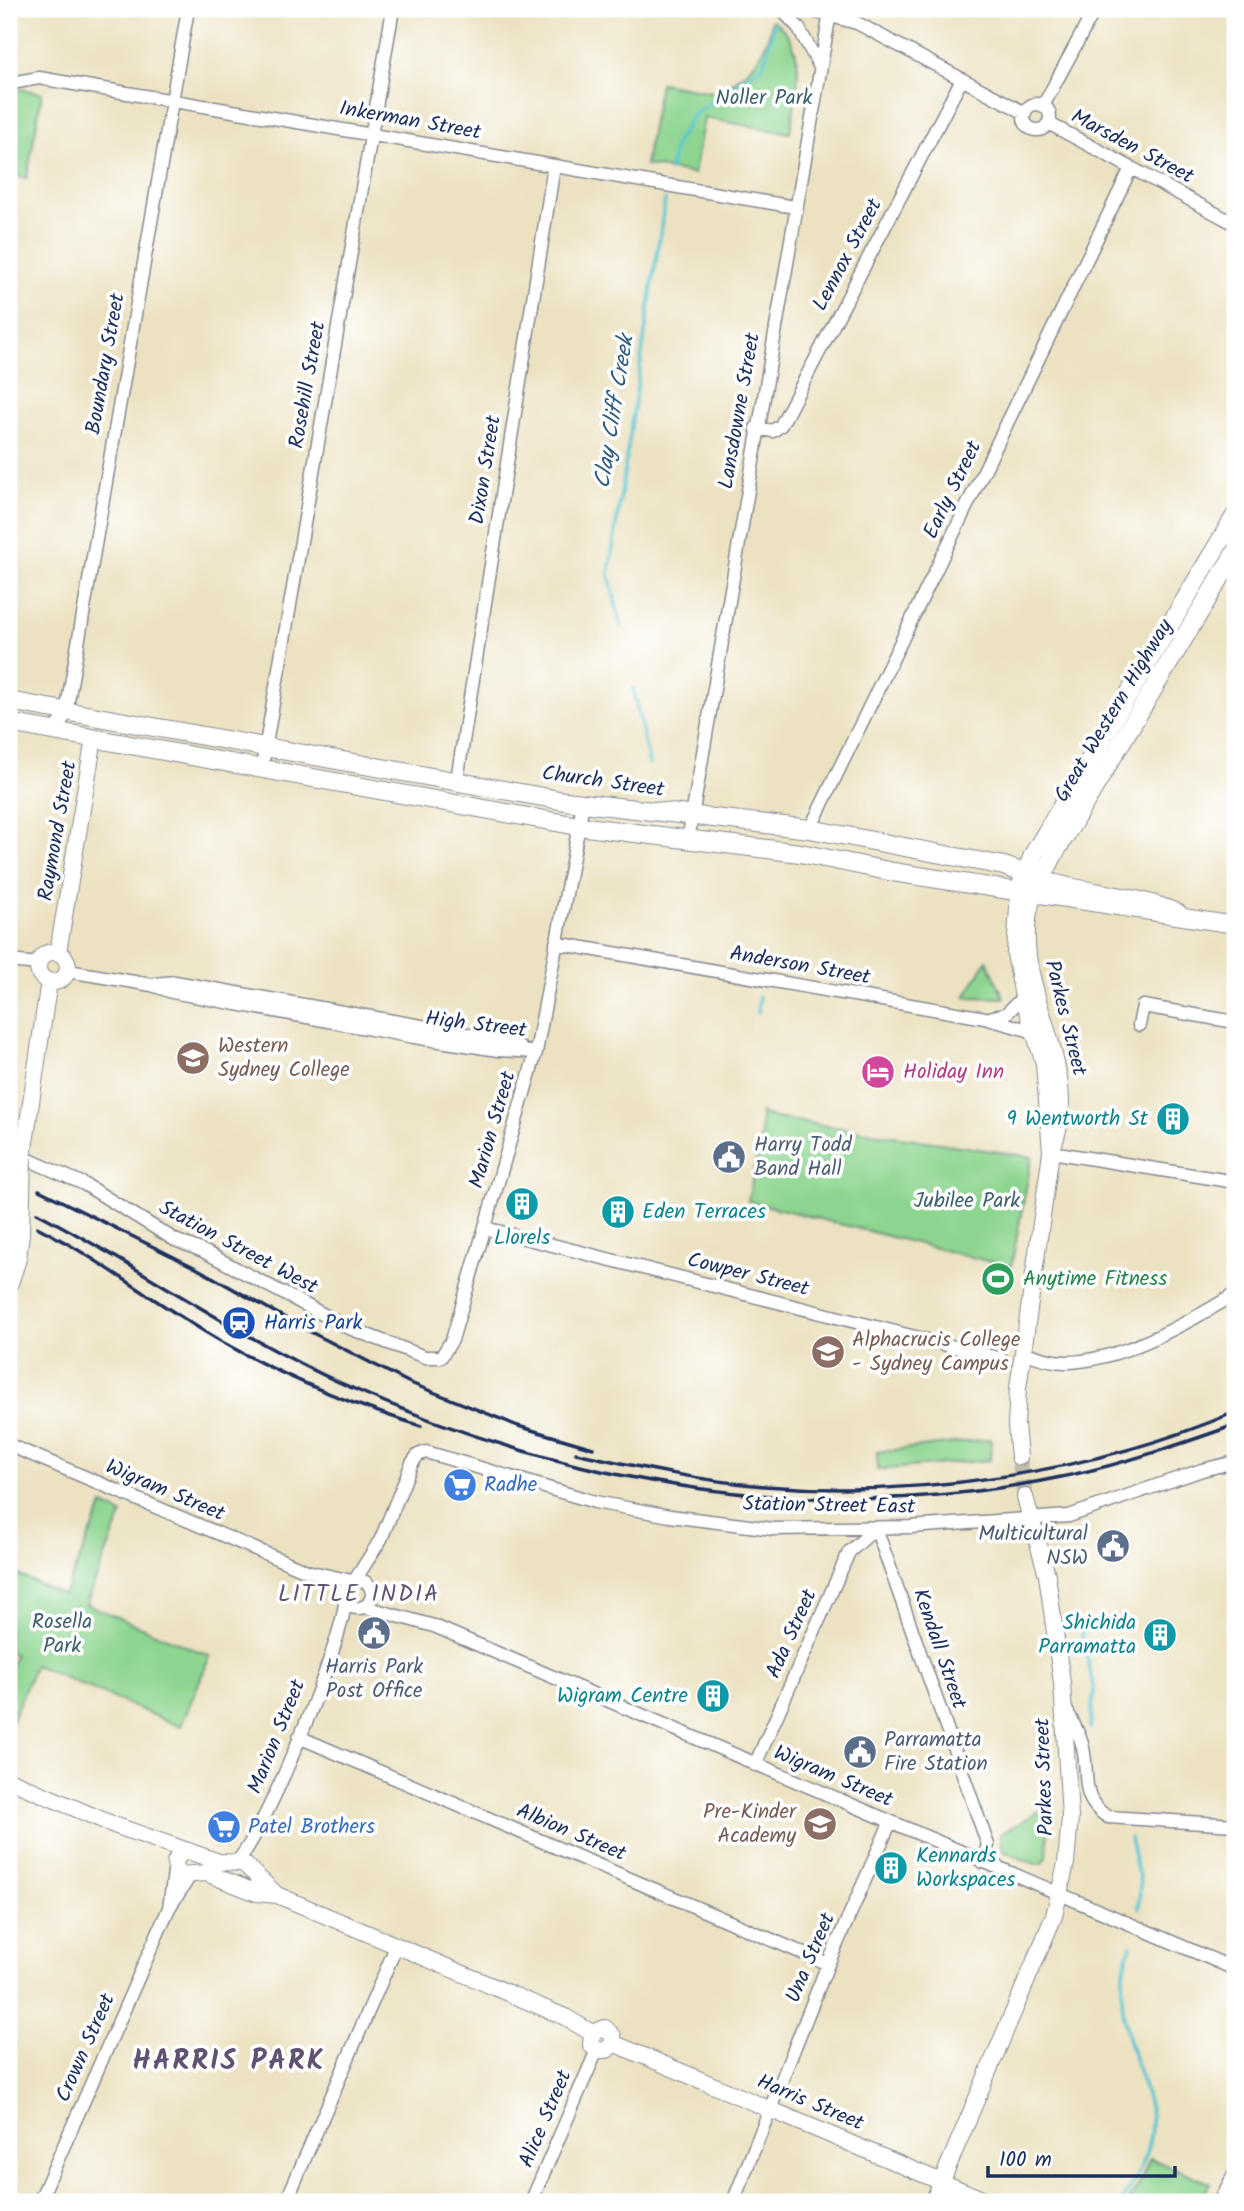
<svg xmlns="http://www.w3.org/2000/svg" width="1244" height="2211" font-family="Kalam,sans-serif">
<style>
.green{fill:#8dd58f;stroke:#548276;stroke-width:2}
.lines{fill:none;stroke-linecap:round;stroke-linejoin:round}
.stream{stroke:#58c5d1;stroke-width:3.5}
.major-tunnel{stroke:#c2bead;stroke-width:16;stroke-dasharray:16 8;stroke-linecap:butt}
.minor-casing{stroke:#848890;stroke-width:15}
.major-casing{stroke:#848890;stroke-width:18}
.highway-casing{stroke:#848890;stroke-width:20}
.minor{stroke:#fff;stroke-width:12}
.major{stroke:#fff;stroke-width:16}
.highway{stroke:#fff;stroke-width:18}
.rail{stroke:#1b2f5e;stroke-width:3.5}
.major-bridge-casing{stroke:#848890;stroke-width:18;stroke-linecap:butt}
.major-bridge{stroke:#fff;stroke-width:16}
.labels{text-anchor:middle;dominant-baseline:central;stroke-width:7;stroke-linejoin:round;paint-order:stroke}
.park-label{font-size:21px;fill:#3d616d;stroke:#fff}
.street-label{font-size:21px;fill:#1b2f5e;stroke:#fff}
.education-label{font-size:21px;fill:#785e54;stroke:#fff;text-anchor:start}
.hotel-label{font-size:21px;fill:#b23c85;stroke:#fff;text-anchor:start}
.culture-label{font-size:21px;fill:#0d838f;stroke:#fff;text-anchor:end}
.service-label{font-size:21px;fill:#4e5e75;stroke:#fff;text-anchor:start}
.leisure-label{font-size:21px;fill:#27864d;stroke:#fff;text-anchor:start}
.transit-label{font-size:21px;fill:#164399;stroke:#fff;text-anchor:start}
.shop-label{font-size:21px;fill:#366cbe;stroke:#fff;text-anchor:start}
.water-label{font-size:23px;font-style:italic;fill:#2d5c80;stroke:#fff}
.neighbourhood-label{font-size:23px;letter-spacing:2px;fill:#605270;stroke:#fff}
.district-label{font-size:28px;font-weight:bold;letter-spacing:2px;fill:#605270;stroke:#fff}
</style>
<rect width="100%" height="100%" fill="#fff"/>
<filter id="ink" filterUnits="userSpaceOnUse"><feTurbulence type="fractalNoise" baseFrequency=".0143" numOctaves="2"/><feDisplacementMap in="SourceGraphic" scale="14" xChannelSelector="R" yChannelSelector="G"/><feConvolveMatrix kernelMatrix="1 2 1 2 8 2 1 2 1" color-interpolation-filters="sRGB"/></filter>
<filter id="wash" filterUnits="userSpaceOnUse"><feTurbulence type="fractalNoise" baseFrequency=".00686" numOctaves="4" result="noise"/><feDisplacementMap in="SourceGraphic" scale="28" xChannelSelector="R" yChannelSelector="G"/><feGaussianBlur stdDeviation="1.57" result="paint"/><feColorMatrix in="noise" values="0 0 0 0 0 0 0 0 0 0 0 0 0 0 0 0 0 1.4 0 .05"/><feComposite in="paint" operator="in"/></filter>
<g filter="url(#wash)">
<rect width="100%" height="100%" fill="#ece2c1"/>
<!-- green -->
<path class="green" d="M 772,20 C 811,44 796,95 790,133 L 704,118 L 694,174 L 645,165 L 660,83 L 717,93 C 748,74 767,57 772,20 Z
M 9,87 L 42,93 L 27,178 L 9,175 Z
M 987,960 L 1004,998 L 965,997 Z
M 761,1113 L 775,1118 L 1032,1157 L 1011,1267 L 748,1201 L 761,1135 Z
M 991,1439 L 990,1460 L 877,1470 L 877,1452 Z
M 103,1505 L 122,1514 L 86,1604 L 210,1656 L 183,1721 L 181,1727 L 35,1665 L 9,1727 L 9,1669 L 15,1655 L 9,1652 L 9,1571 L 64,1595 Z
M 1049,1806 L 1047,1857 L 1043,1863 L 1035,1864 L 1003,1851 L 1000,1834 Z
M 1150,2158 L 1210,2183 L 1197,2202 L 1127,2202 L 1139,2185 Z"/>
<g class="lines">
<!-- stream -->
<path class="stream" d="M 670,170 L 675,145 L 692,116 L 763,65 L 775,24
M 621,627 L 609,574 L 665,200
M 633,688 L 649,764
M 758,1013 L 759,997
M 1080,1625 L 1094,1690 L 1090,1728
M 1130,1838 L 1140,1882 L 1139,1908
M 1121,2202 C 1138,2178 1152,2148 1151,2118 C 1150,2102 1143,2086 1138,2071 C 1124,2029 1114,1989 1131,1946"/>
</g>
</g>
<g filter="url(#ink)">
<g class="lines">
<!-- major-tunnel -->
<path class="major-tunnel" d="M 1019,1457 L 1025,1497"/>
<!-- minor casing -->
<g class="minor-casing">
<path id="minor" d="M 781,9 L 798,27 L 820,67
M 805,9 L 857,23 L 1025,113
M 17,82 L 39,78 L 795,207
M1024 117a13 13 0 1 1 26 0a13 13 0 1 1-26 0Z
M 1043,106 L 1095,9
M 1048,123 L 1235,224
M 756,428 L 773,431 L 781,425 L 962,79
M 49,731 L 60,724 L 66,713 L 188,9
M 262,767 L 393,9
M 457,780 L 554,166
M 810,829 L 1131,168
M 688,840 L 830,13
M 556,943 L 985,1018 L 1035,1032
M 9,961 L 39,964
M 68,971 L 152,985 L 172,992 L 414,1037 L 498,1050 L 536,1052
M 156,984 L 175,982 L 500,1040 L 520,1047
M 989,1018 L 1006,1014 L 1023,997
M 1139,1025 L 1143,1006 L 1235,1022
M 9,1151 L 84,1184 L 175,1240 L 203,1251 L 349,1328 L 425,1357 L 441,1357 L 452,1340 L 536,1052 L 583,804
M 1051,1152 L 1235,1182
M 485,1228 L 1002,1359
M 1022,1352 C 1035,1356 1050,1362 1064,1362 C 1118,1363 1190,1322 1235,1294
M 9,1445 L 307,1571 L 352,1581
M 876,1528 L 988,1845 L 982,1862
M344 1594a14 14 0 1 1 28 0a14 14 0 1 1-28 0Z
M 355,1580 L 381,1539 L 412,1463 L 418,1455 L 426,1452 L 595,1502 L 670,1516 L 773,1529 L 910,1527 L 1069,1516 L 1202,1470 L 1235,1462
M 365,1607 L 434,1626 L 1235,1969
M 1066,1709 C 1071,1720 1079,1732 1082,1744 C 1091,1774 1077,1798 1108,1817 L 1235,1825
M 299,1737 L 828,1964
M 755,1765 L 849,1552 L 876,1528
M 236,1862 C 262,1841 345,1636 345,1601
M 169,1908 L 175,1865
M 39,2202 L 169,1908 L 190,1876
M 286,2202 L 396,1947
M 531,2202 L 597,2050
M 733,2202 L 828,1964 L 890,1823
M 1219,2202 L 1235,2173"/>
</g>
<!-- major casing -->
<g class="major-casing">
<path id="major" d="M 1041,879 C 1086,893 1136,893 1179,913
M38 967a15 15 0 1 1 30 0a15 15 0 1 1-30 0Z
M 58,952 L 94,738
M 1052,1149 C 1088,1063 1002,981 1034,894 L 1235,925
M 23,1156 L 49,981
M 9,1286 L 18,1259 L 21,1233
M 1019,1457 L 1016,1425 L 1018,1388 L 1051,1152 L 1044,1063 L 1023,997 L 1015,953 L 1019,892
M 9,1780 L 114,1825 L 219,1862 L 243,1863 L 277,1895
M 189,1851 L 181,1852 L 175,1862 L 176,1869 L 182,1875 L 206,1873 L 257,1893 L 277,1895 L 565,2017 L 592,2033
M 592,2033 L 591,2045 L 597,2050 L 607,2050 L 613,2043
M 592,2033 L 605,2028 L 613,2036 L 613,2043
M 613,2043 L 989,2202
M 933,2202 L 1054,1916 L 1066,1863 L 1070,1817 L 1062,1683 L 1047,1575 L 1025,1497"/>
</g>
<!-- highway casing -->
<g class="highway-casing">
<path id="highway" d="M 9,701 L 565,801 L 810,829 L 1004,866 L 1041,879
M 9,723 L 578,826 L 800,853 L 893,872 L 1034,894 L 1054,854 L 1235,553
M 1022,882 L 1034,853 L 1235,516"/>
</g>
<!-- minor -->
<use href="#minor" class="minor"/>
<!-- major -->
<use href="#major" class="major"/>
<!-- highway -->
<use href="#highway" class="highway"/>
<!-- rail -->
<path class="rail" d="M 39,1190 L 196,1268 L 303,1328 L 408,1382 L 518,1426 L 593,1448
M 37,1213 C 141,1267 237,1337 343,1384 C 574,1488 821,1529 1071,1475 C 1126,1463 1181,1444 1235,1425
M 37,1227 C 102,1260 160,1307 224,1343 C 286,1378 353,1405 421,1426
M 576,1453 C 638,1467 700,1481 764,1486 C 917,1498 1093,1473 1235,1412"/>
<!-- major-bridge casing -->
<g class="major-bridge-casing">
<path id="major-bridge" d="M 21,1233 L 23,1156"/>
</g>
<!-- major-bridge -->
<use href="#major-bridge" class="major-bridge"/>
</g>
</g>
<!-- icons -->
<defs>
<g id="university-disc" transform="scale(1.75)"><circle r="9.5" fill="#8d6e63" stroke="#fff"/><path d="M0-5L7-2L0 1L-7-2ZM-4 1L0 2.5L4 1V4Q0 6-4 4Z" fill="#fff"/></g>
<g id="hotel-disc" transform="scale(1.75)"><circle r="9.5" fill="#d1479c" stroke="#fff"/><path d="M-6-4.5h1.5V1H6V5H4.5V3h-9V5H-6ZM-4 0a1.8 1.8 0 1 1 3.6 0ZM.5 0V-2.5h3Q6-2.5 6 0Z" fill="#fff"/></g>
<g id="building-disc" transform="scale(1.75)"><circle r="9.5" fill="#0f9aa8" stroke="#fff"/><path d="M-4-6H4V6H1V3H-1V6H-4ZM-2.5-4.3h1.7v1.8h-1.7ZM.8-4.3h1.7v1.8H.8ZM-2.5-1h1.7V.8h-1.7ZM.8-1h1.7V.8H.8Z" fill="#fff"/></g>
<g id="civic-disc" transform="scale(1.75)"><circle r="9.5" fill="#5c6f8a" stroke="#fff"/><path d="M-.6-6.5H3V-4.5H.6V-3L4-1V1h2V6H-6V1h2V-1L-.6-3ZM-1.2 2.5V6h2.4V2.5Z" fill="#fff"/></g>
<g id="stadium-disc" transform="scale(1.75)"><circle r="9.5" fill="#2e9e5b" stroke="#fff"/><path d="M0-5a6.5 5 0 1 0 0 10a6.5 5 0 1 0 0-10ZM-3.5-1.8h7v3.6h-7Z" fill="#fff"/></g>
<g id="station-disc" transform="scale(1.75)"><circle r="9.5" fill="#1a4fb4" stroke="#fff"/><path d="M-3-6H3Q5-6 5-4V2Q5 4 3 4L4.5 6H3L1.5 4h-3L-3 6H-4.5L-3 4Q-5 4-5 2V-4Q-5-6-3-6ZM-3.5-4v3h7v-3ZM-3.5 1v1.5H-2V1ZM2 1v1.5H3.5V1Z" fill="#fff"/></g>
<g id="supermarket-disc" transform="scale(1.75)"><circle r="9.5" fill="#3f7fe0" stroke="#fff"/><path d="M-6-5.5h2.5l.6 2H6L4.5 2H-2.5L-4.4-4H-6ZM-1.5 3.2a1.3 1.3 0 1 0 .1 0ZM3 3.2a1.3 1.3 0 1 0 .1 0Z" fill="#fff"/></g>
<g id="school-disc" transform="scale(1.75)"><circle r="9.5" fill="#8d6e63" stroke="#fff"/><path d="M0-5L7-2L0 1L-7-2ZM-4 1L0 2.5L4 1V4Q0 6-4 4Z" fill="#fff"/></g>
</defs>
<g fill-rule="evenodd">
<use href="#university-disc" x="193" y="1058"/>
<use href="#hotel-disc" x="878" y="1072"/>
<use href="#building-disc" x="1173" y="1119"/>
<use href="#civic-disc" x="729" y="1157"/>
<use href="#building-disc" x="522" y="1204"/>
<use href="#building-disc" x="618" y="1212"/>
<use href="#stadium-disc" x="998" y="1279"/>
<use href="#station-disc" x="239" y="1323"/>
<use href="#university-disc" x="828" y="1352"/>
<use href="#supermarket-disc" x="460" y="1485"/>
<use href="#civic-disc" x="1113" y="1546"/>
<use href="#civic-disc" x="374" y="1633"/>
<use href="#building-disc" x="1160" y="1635"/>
<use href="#building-disc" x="713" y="1696"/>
<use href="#civic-disc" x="860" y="1752"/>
<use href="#school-disc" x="820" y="1824"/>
<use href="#supermarket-disc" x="224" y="1827"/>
<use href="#building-disc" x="891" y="1868"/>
</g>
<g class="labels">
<!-- park labels -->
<g class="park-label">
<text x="764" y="98">Noller Park</text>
<text x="967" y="1201">Jubilee Park</text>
<text x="62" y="1622">Rosella<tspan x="62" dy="24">Park</tspan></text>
</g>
<!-- street labels -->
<g class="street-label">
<text transform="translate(410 121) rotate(10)">Inkerman Street</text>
<text transform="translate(1132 147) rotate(28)">Marsden Street</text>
<text transform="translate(848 255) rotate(-62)">Lennox Street</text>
<text transform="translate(106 364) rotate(-80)">Boundary Street</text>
<text transform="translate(308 385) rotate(-80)">Rosehill Street</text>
<text transform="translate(740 411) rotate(-80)">Lansdowne Street</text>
<text transform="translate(486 470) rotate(-81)">Dixon Street</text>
<text transform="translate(953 490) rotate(-64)">Early Street</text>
<text transform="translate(1114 711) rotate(-59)">Great Western Highway</text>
<text transform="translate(603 782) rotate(8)">Church Street</text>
<text transform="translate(58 831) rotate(-80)">Raymond Street</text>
<text transform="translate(800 966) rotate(10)">Anderson Street</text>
<text transform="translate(1065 1018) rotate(76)">Parkes Street</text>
<text transform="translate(476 1025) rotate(7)">High Street</text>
<text transform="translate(493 1130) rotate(-74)">Marion Street</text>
<text transform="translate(238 1248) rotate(28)">Station Street West</text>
<text transform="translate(748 1275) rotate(14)">Cowper Street</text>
<text transform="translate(165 1491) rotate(23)">Wigram Street</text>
<text transform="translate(829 1506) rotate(1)">Station Street East</text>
<text transform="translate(792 1634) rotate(-66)">Ada Street</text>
<text transform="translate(939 1649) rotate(71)">Kendall Street</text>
<text transform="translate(277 1737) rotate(-68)">Marion Street</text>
<text transform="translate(833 1777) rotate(23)">Wigram Street</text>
<text transform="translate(1045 1777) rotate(-92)">Parkes Street</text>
<text transform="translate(571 1833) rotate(23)">Albion Street</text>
<text transform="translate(811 1958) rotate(-67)">Una Street</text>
<text transform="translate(86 2048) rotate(-66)">Crown Street</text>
<text transform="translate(810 2103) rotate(23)">Harris Street</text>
<text transform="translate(546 2119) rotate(-67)">Alice Street</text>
</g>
<!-- education labels -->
<g class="education-label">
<text x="218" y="1046">Western<tspan x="218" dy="24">Sydney College</tspan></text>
<text x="852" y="1340">Alphacrucis College<tspan x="852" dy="24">- Sydney Campus</tspan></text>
<text x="796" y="1812" text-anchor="end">Pre-Kinder<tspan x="796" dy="24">Academy</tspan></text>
</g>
<!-- hotel labels -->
<g class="hotel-label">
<text x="903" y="1072">Holiday Inn</text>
</g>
<!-- culture labels -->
<g class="culture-label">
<text x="1148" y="1119">9 Wentworth St</text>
<text x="642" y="1212" text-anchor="start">Eden Terraces</text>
<text x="522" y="1238" text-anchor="middle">Llorels</text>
<text x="1136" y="1623">Shichida<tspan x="1136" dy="24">Parramatta</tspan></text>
<text x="688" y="1696">Wigram Centre</text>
<text x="916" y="1856" text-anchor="start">Kennards<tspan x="916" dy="24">Workspaces</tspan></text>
</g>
<!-- service labels -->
<g class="service-label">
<text x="754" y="1145">Harry Todd<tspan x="754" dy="24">Band Hall</tspan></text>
<text x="1088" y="1534" text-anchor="end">Multicultural<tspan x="1088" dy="24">NSW</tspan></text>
<text x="374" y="1667" text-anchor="middle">Harris Park<tspan x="374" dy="24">Post Office</tspan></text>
<text x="884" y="1740">Parramatta<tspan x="884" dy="24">Fire Station</tspan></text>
</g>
<!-- leisure labels -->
<g class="leisure-label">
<text x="1023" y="1279">Anytime Fitness</text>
</g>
<!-- transit labels -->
<g class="transit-label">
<text x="264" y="1323">Harris Park</text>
</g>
<!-- shop labels -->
<g class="shop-label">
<text x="484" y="1485">Radhe</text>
<text x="248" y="1827">Patel Brothers</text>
</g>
<!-- water labels -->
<g class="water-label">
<text transform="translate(615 412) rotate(-81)">Clay Cliff Creek</text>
</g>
<!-- neighbourhood labels -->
<g class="neighbourhood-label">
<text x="359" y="1595">LITTLE INDIA</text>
</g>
<!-- district labels -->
<g class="district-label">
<text x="229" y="2061">HARRIS PARK</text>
</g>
</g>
<!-- margin -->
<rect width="1244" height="2211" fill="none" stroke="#fff" stroke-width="35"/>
<!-- scale -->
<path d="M988 2166v10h187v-10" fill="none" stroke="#1b2f5e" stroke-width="3.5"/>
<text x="999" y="2166" font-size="21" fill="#1b2f5e" stroke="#ffffff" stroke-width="5" paint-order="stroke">100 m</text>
</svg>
